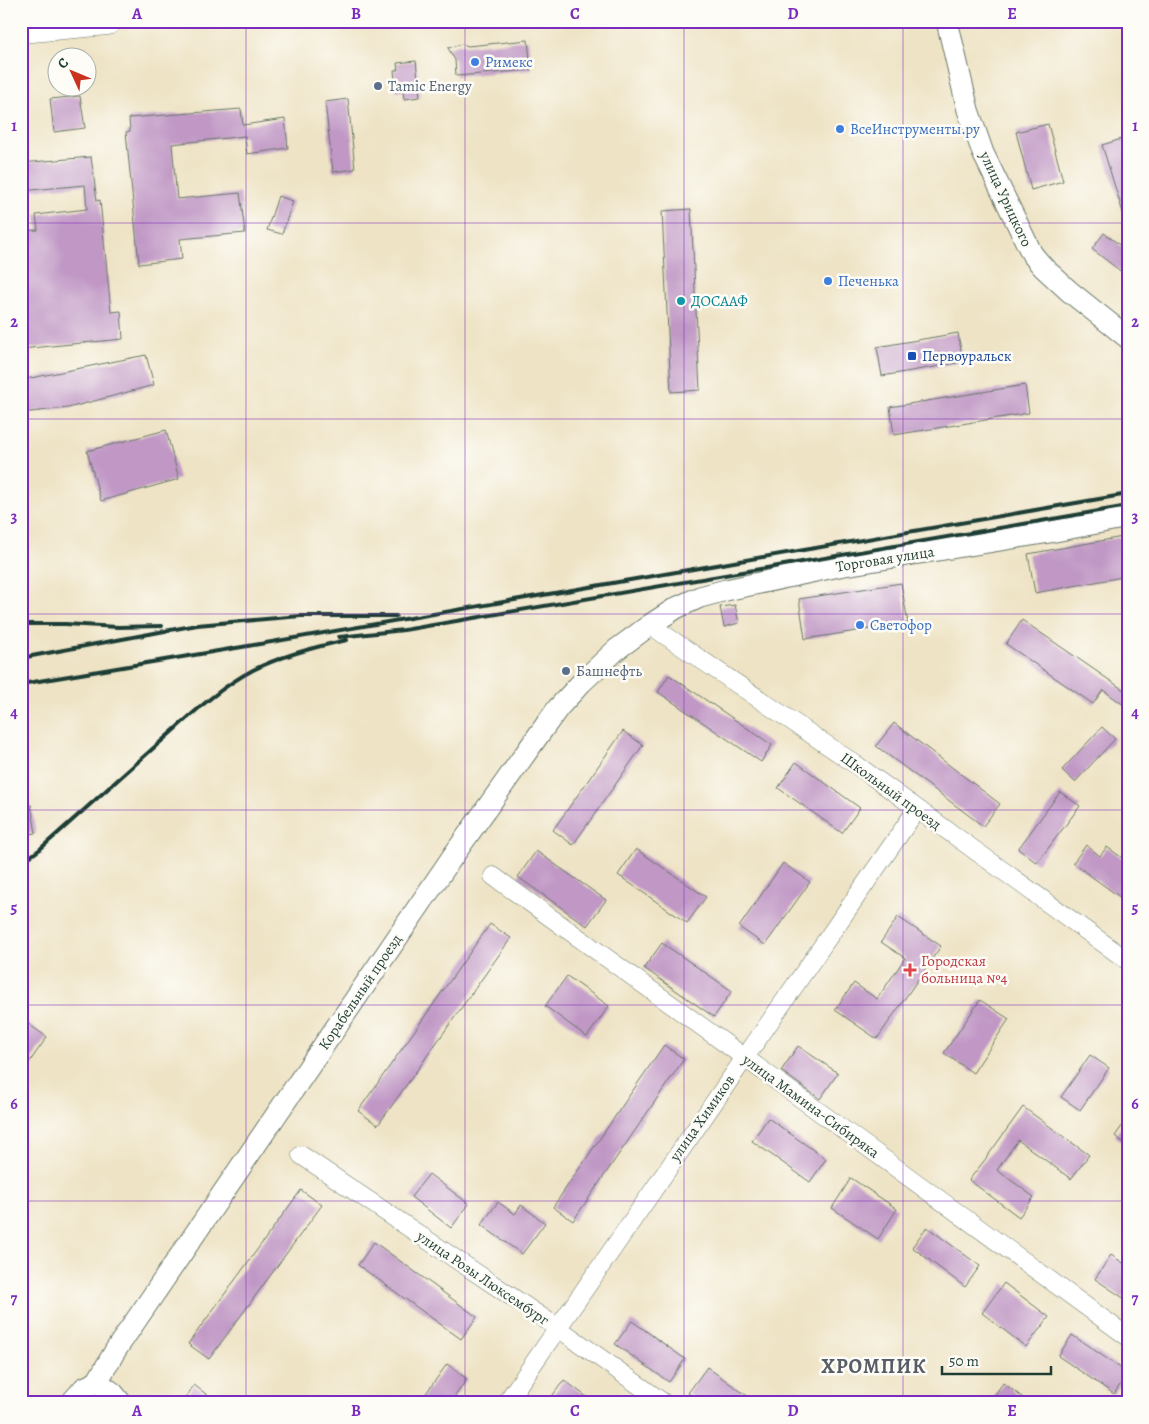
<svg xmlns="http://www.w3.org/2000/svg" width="1149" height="1424" font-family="Alegreya,serif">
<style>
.building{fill:#c097c5}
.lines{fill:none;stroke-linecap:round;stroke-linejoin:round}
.minor-casing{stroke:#677767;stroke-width:19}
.tertiary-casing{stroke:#677767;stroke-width:23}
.primary-casing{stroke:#677767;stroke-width:29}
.minor{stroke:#fff;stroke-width:18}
.tertiary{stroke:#fff;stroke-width:21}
.primary{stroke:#fff;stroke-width:28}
.rail{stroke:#1f3d34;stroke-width:4}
.grid{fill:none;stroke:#7b2cbf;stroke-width:1;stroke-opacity:0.55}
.shop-dot{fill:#3f7fe0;stroke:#fdfcf7;stroke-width:2}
.service-dot{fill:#5c6f8a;stroke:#fdfcf7;stroke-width:2}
.culture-dot{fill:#0f9aa8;stroke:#fdfcf7;stroke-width:2}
.transit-dot{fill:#1a4fb4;stroke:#fdfcf7;stroke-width:2}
.health-dot{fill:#e0444e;stroke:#fdfcf7;stroke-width:2}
.labels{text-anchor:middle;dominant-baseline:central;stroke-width:5;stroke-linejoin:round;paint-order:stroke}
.shop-label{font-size:15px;fill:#366cbe;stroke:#fdfcf7;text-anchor:start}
.service-label{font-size:15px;fill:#4e5e75;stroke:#fdfcf7;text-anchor:start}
.street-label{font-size:15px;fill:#1f3d34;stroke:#fdfcf7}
.culture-label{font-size:15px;fill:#0d838f;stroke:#fdfcf7;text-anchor:start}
.transit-label{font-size:15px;fill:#164399;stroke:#fdfcf7;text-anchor:start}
.health-label{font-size:15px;fill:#be3a42;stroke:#fdfcf7;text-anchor:start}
.district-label{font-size:20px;font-weight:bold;letter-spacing:1px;fill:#575c67;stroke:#fdfcf7}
.neatline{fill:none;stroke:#7b2cbf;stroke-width:2}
.grid-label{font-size:16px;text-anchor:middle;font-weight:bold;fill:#7b2cbf}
</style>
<rect width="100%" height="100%" fill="#fdfcf7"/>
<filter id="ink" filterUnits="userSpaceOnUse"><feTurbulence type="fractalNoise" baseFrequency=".02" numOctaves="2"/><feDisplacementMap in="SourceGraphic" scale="10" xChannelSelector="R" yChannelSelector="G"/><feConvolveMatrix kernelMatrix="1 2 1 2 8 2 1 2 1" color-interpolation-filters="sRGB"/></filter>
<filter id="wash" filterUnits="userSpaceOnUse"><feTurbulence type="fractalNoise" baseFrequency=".0096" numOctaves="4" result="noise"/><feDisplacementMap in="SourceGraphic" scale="20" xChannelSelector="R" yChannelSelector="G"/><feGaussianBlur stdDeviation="1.12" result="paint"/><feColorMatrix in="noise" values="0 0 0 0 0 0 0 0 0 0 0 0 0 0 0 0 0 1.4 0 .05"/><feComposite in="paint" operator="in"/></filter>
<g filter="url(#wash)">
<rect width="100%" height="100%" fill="#eee3c5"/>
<g id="blocks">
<!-- building -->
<path class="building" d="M 528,40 L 531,70 L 456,76 L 455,60 L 448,48 L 462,44 L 468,46 Z
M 416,61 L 420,97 L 404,99 L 403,91 L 396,92 L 394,70 L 398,70 L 397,63 Z
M 80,96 L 85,128 L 54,132 L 50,99 Z
M 348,99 L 355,169 L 333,172 L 325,102 Z
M 241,109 L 243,125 L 285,119 L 288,148 L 247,154 L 245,136 L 172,144 L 177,199 L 240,193 L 245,233 L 180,239 L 182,259 L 139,264 L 126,132 L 130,131 L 129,118 Z
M 1048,124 L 1063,181 L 1031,190 L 1016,132 Z
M 1128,137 L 1128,219 L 1125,219 L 1102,145 Z
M 91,157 L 97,201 L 100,200 L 111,312 L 121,311 L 123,339 L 21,349 L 21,231 L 38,230 L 36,215 L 87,209 L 85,185 L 21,191 L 21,163 Z
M 278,196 L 293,201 L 282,234 L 267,230 Z
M 691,209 L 700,390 L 671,392 L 662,211 Z
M 1104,233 L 1128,251 L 1128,277 L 1092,249 Z
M 958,333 L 963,362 L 882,376 L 877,347 Z
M 146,355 L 154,385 L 68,408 L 21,413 L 21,380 Z
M 1025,385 L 1029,413 L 894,435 L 890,407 Z
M 166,430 L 179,479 L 101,501 L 87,451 Z
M 1128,536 L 1128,576 L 1035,593 L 1028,554 Z
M 901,583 L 908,623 L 805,639 L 799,599 Z
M 735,605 L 739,623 L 724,627 L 720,607 Z
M 1022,620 L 1128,693 L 1128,708 L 1103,690 L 1093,704 L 1006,644 Z
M 669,675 L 772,745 L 761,762 L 658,692 Z
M 894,723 L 1000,804 L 983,826 L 876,746 Z
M 1102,727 L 1115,739 L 1075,782 L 1062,770 Z
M 623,731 L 643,745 L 573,845 L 553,830 Z
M 796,762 L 860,808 L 842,833 L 778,788 Z
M 1060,792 L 1080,806 L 1037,863 L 1018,849 Z
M 31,805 L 36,833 L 21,835 L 21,807 Z
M 1086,845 L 1100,856 L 1107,847 L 1128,862 L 1128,903 L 1073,863 Z
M 636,849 L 706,897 L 687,923 L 618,875 Z
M 536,851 L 606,900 L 587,926 L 518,877 Z
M 783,863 L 810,882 L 765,945 L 739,927 Z
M 898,917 L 941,946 L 877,1039 L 835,1010 L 854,983 L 877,999 L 905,958 L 881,942 Z
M 490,924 L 511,938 L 378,1125 L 358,1111 Z
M 662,943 L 732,991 L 714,1017 L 644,968 Z
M 567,976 L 609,1006 L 587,1037 L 545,1006 Z
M 980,1000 L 1009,1019 L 973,1073 L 944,1053 Z
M 21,1019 L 47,1037 L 21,1074 Z
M 664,1045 L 684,1059 L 573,1221 L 553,1207 Z
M 798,1046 L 838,1073 L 820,1099 L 781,1071 Z
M 1090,1055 L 1109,1068 L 1080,1110 L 1061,1097 Z
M 1023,1107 L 1089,1155 L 1071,1179 L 1018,1140 L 997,1170 L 1034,1197 L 1019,1217 L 969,1180 L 984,1161 Z
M 768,1118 L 826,1159 L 810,1182 L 752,1141 Z
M 1128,1118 L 1128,1146 L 1115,1136 Z
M 429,1174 L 469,1204 L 451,1228 L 411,1197 Z
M 851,1178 L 897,1209 L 878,1239 L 832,1208 Z
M 301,1190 L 322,1205 L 209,1359 L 188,1344 Z
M 498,1202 L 515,1214 L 521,1205 L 545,1223 L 522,1254 L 481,1225 Z
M 927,1227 L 980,1266 L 965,1287 L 912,1247 Z
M 374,1242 L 477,1317 L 461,1339 L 358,1265 Z
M 1111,1255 L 1128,1266 L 1128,1301 L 1095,1279 Z
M 1004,1283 L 1049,1317 L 1026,1347 L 982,1313 Z
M 632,1321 L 685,1359 L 669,1382 L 615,1344 Z
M 1072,1335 L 1128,1373 L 1114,1394 L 1058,1356 Z
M 447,1364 L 467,1379 L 450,1403 L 419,1403 Z
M 707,1367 L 757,1403 L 702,1403 L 688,1393 Z
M 564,1380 L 595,1403 L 547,1403 Z
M 1003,1383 L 1030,1403 L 989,1403 Z
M 194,1385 L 218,1403 L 182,1403 Z"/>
</g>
</g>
<g filter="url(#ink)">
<use href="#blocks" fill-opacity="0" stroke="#677767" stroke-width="1"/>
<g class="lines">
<!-- minor casing -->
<g class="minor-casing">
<path id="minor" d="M 650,625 L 858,766 L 1128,961
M 493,876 L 744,1057 L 1128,1337
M 301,1155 L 558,1328 L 664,1403
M 506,1403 L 917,809"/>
</g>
<!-- tertiary casing -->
<g class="tertiary-casing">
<path id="tertiary" d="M 947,21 L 968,110 L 983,153 L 1032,254 L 1043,267 L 1069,291 L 1128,338
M 97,1382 L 115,1351 L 453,856 L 535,740 L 558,708 L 582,682 L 616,650 L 650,625 L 676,608 L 700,597 L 726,590 L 839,566 L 1050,532 L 1128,517
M 71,1403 L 84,1388 L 97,1382 L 113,1393 L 121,1403"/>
</g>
<!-- primary casing -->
<g class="primary-casing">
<path id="primary" d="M 21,29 L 107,21"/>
</g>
<!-- minor -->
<use href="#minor" class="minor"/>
<!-- tertiary -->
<use href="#tertiary" class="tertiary"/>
<!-- primary -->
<use href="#primary" class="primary"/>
<!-- rail -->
<path class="rail" d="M 21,624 L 65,624 L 118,627 L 162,626
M 339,637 L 404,630 L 1128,506
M 21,658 L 197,625 L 301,616 L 396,616
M 21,684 L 248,646 L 1128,494
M 21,863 L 39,850 C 78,815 118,780 158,744 C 188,718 217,689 253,670 C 283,655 314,647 347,640"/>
</g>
</g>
<!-- grid -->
<path class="grid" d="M 246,21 L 246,1403M 465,21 L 465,1403M 684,21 L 684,1403M 903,21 L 903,1403M 21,223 L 1128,223M 21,419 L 1128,419M 21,614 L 1128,614M 21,810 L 1128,810M 21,1005 L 1128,1005M 21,1201 L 1128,1201"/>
<!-- markers -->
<g class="shop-dot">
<circle cx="475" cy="62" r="5"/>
<circle cx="840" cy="129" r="5"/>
<circle cx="828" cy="281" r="5"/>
<circle cx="860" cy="625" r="5"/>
</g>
<g class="service-dot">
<circle cx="378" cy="86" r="5"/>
<circle cx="566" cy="671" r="5"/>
</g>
<circle class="culture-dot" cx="681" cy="301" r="5"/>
<rect class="transit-dot" x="907" y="351" width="10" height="10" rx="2.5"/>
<path class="health-dot" d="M907.5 962.5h5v5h5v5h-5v5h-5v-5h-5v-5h5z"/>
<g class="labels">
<!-- shop labels -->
<g class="shop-label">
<text x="485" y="62">Римекс</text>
<text x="850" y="129">ВсеИнструменты.ру</text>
<text x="838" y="281">Печенька</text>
<text x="870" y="625">Светофор</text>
</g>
<!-- service labels -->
<g class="service-label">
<text x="388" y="86">Tamic Energy</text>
<text x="576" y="671">Башнефть</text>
</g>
<!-- street labels -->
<g class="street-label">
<text transform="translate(1006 199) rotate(65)">улица Урицкого</text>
<text transform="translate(885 559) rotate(-9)">Торговая улица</text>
<text transform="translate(891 791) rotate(36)">Школьный проезд</text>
<text transform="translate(360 992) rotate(-56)">Корабельный проезд</text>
<text transform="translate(811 1106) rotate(36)">улица Мамина-Сибиряка</text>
<text transform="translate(702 1118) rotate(-55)">улица Химиков</text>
<text transform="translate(483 1278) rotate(34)">улица Розы Люксембург</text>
</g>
<!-- culture labels -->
<g class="culture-label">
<text x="691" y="301">ДОСААФ</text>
</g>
<!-- transit labels -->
<g class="transit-label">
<text x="922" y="356">Первоуральск</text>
</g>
<!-- health labels -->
<g class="health-label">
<text x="921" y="961">Городская<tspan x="921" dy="17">больница №4</tspan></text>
</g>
<!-- district labels -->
<g class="district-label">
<text x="874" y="1366">ХРОМПИК</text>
</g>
</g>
<!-- margin -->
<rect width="1149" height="1424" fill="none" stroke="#fdfcf7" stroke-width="55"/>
<!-- north arrow -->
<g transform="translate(72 72) rotate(314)"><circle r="24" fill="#fdfcf7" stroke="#a4b0a9"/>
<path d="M0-4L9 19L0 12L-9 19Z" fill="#c8321e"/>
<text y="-8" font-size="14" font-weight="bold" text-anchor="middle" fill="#1f3d34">С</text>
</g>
<!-- scale -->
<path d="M942 1366v8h109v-8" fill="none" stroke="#1f3d34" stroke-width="2.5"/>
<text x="949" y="1366" font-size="15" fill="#1f3d34" stroke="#fdfcf7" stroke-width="4" paint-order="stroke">50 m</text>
<rect x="28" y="28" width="1094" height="1368" class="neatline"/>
<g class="grid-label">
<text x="137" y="19">A</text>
<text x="356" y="19">B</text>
<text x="575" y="19">C</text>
<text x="793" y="19">D</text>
<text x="1012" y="19">E</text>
<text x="14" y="131">1</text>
<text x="1135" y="131">1</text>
<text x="14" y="327">2</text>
<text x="1135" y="327">2</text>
<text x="14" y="522">3</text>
<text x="1135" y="522">3</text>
<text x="14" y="718">4</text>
<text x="1135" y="718">4</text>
<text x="14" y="913">5</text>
<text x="1135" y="913">5</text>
<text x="14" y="1109">6</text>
<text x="1135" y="1109">6</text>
<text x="14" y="1304">7</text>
<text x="1135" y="1304">7</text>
<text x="137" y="1416">A</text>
<text x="356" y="1416">B</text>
<text x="575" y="1416">C</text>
<text x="793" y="1416">D</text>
<text x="1012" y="1416">E</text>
</g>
</svg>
